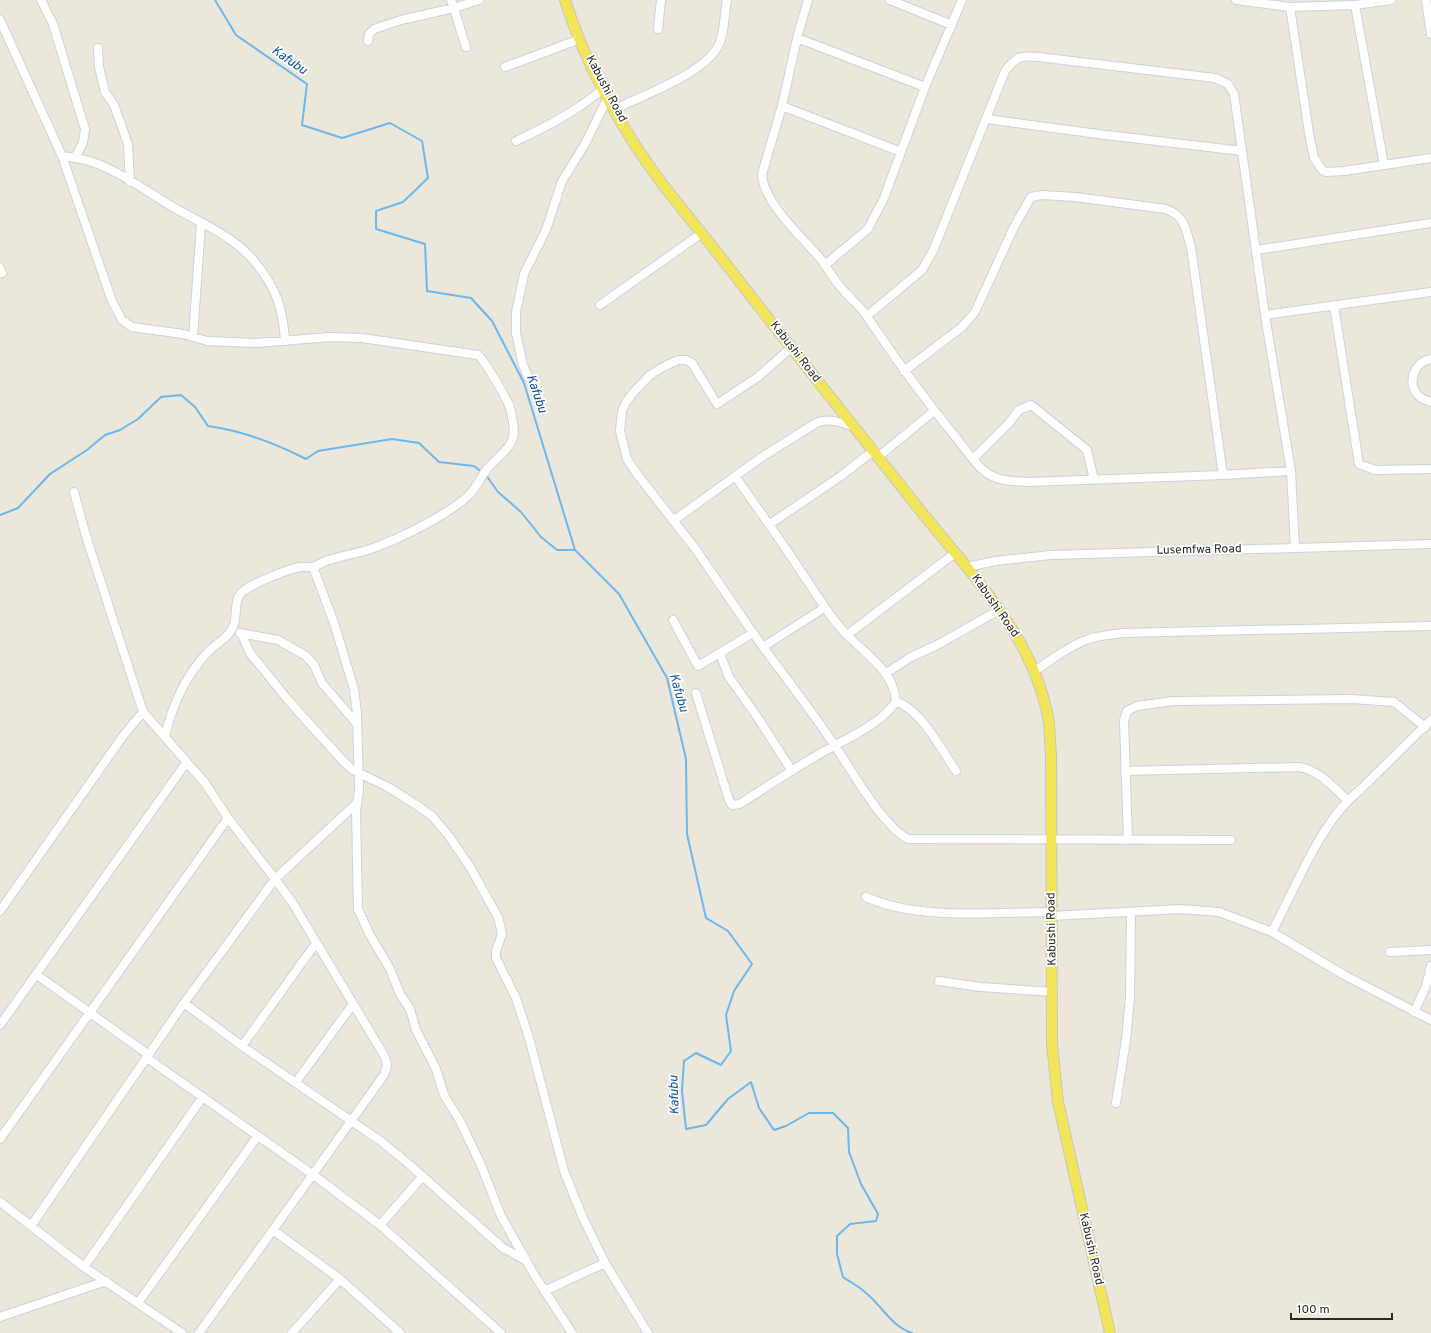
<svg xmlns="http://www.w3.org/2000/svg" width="1431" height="1333" font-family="Overpass,sans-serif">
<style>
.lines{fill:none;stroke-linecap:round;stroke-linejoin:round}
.stream{stroke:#6bb8ef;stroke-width:2}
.minor-casing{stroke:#cfd0e2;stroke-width:10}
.major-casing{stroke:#c7c7c7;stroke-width:12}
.minor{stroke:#fff;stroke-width:8}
.major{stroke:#f2e559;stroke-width:10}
.labels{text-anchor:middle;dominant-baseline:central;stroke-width:3.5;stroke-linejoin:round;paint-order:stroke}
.street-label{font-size:12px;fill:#292929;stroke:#fff}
.water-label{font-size:13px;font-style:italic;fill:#0c539a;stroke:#fff}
</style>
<rect width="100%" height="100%" fill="#ebe7da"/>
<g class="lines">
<!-- stream -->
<path class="stream" d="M 215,0 L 236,35 L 307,84 L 302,125 L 342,138 L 390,123 L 422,141 L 428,178 L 403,202 L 376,211 L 376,229 L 425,244 L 427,291 L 471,298 L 492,321 L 524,383 L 575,550 L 619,594 L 667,678 L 686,759 L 687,834 L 706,918 L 728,931 L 752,964 L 734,991 L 726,1015 L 731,1051 L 721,1065 L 696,1053 L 684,1061 L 682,1091 L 686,1129 L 706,1125 L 728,1099 L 751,1082 L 759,1108 L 774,1130 L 786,1126 L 809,1113 L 833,1113 L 848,1128 L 849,1152 L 861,1184 L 878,1214 L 876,1221 L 850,1224 L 837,1236 L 837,1254 L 843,1277 C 850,1282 860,1287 866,1293 C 883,1307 891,1326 912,1333
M 486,475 L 498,492 L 521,512 L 541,537 L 557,550 L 575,550
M 0,515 L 18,508 L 50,474 L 87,450 L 105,435 L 120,430 L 138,419 L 161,397 L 181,395 L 195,407 L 208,426 C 243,431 275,443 306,459 L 318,451 L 392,439 L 419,443 L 439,462 L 474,466 L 483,473"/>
<!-- minor casing -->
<g class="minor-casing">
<path id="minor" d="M 41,0 L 53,24 L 85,129 L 83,143 L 75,157
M 451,0 L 466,47
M 808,0 L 797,38 L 782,106 L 762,174 C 763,202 801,236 819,257 C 828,268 834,281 844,291 C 852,300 862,308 868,318 C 895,358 923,397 954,435 C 963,446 972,460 983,470 C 995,481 1012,481 1028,482 L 1223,475 L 1291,471
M 890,0 L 952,25
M 1236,0 L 1290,7 L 1355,5 L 1391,0
M 1426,0 L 1431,34
M 1355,5 L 1384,165
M 1290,7 L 1309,133 L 1314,158 L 1322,170 L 1326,172 L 1344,171 L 1431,158
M 0,20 L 62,156 L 112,301 L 122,320 L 132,327 L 183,334 L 207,341 L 257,343 L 330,337 L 362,338 L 478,355 C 483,358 508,400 510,408 C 520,445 510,444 487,469 C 480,478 476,489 468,496 C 447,515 403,537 376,547 C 361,553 344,555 329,560 C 323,561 318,566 312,567 C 308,568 304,566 300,567 C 286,570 253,583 242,592 C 232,602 239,618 232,629 C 227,639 215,644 208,652 C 186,675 172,706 165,737
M 658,29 L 661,0
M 797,38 L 925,87
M 368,41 L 369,34 L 374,29 L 401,20 L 454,8 L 479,0
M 98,48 L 99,67 L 105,92 L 114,105 L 128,144 L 130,182
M 505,67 L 580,39
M 782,106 L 901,152
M 615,109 C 642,96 702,74 717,48 C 725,36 724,14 727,0
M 986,119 L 1098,134 L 1242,151
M 516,141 C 548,126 577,111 604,88
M 62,156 C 74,157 84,159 95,163 C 122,173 146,191 171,206 C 199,222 234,236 254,261 C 276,287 283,308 285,341
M 1257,250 L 1431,223
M 825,265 L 868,229 L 884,198 L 925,87 L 962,0
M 0,268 L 2,273
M 600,305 L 702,233
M 1334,306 L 1359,464 L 1375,470 L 1431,469
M 1265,315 L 1431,292
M 867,316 L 922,270 L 933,251 L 1005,71 C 1016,57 1020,55 1038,57 L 1215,78 L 1228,84 L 1234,94 L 1265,315 L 1291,471 L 1295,548
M 193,337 L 201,224
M 1431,359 C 1415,361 1407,381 1417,394 C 1420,399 1426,400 1431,402
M 904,371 L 962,327 L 975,312 L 1014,227 L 1031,197 L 1042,195 L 1075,197 L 1166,209 C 1186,217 1185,228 1191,247 L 1223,475
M 528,377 L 523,365 L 516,333 L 516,312 L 524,274 L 546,230 L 562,181 L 585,144 L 608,97
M 878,457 L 934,411
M 973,459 L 1009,423 L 1019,410 L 1031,405 L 1087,450 L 1094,480
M 74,492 L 86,536 L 143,712 L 205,783 L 228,818 L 275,879 L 292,902 L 385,1057 L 387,1066 L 384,1075 L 199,1333
M 673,521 L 759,459 L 816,423 C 828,417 841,423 853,426
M 770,524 L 841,476 L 873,451
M 313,567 L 334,623 L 354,689 L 357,713 L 359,789 L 356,812 L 358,909 L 370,935 L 390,969 L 400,994 L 410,1009 L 416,1030 L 436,1069 L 444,1095 L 460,1121 L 481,1165 L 501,1216 L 535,1276 L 572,1333
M 967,567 L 996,561 L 1051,555 L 1431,544
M 673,620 L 698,666 L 753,633 C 780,671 809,707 835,746 C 852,771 882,825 908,839 L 1231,840
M 240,633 L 278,640 L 306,656 L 314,665 L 322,683 L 357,724
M 753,633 L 697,551 L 637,474 L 627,459 L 620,431 L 622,411 L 626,402 L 633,393 L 649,376 L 661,368 L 678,360 L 686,360 L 692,363 L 717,404 L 758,377 L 792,347
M 242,635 L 250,653 L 288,700 L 343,761 L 353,770 L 388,787 L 418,806 L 432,816 L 449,836 L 470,867 L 498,917 L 502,934 L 496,951 L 496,958 L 516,998 L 529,1038 L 564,1171 L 583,1218 L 605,1263
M 847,635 L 955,553
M 763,647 L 824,608
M 720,654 L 729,677 L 758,718 L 792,771
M 1033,672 C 1050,661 1067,647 1086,640 C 1098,635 1111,635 1123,633 L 1431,626
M 886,673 L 911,657 L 939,644 L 999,610
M 696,693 L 729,800 L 732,805 L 740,804 C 765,788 790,771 816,756 C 839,742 882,725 896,701 C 894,672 866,654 847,635 C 829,617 818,596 804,576 C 782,542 758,509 735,476
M 896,701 C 923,712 940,748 956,771
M 1125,771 L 1299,767 C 1320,771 1332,786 1347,800
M 1128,840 L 1124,721 L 1127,711 L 1137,706 L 1173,701 L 1352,699 L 1394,702 L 1425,727
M 866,897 C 919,921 994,912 1052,912
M 0,911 L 123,736 L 143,712
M 1052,916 L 1180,909 L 1219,912 L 1272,932 L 1344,975 L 1431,1020
M 1272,932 C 1295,889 1321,820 1360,790 L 1431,720
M 1390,952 L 1431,950
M 37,975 L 149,1055
M 939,981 L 980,987 L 1053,992
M 184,1003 L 242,1046 L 382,1142 L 410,1165 L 503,1248 L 525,1260
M 1414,1012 L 1426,986 L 1431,966
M 0,1025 L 186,763
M 242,1046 L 316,943
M 147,1058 L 312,1174 L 380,1225 L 501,1333
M 296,1082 L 353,1004
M 1116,1103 L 1126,1040 L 1130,998 L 1131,912
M 0,1139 L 228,818
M 0,1202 L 84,1267 L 182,1333
M 380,1225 L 423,1176
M 31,1226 L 184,1003 L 275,879 L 357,803
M 273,1230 L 340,1279 L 400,1333
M 84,1267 L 202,1098
M 544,1291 L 605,1263 L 648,1333
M 138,1303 L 257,1137
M 0,1317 L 106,1281
M 292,1333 L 340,1279"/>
</g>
<!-- major casing -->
<g class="major-casing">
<path id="major" d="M 565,0 C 586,66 622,130 663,185 C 683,210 703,235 723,260 C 785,341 849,420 912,500 C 964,567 1035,634 1049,723 C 1050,733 1050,744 1051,754 L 1052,1044 L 1058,1102 L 1110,1333"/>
</g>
<!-- minor -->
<use href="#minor" class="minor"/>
<!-- major -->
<use href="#major" class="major"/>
</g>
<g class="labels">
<!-- street labels -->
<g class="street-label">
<text transform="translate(606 89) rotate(62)">Kabushi Road</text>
<text transform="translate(795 352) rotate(52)">Kabushi Road</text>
<text transform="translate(1199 550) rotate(-1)">Lusemfwa Road</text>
<text transform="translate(995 606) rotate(55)">Kabushi Road</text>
<text transform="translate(1052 929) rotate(-91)">Kabushi Road</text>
<text transform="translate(1091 1249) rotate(77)">Kabushi Road</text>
</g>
<!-- water labels -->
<g class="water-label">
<text transform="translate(289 61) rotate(35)">Kafubu</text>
<text transform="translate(536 394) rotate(71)">Kafubu</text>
<text transform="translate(678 693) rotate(74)">Kafubu</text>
<text transform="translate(675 1095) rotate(-92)">Kafubu</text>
</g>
</g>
<!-- scale -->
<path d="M1291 1313v6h101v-6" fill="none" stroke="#292929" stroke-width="2"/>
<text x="1297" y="1313" font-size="12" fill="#292929" stroke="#ffffff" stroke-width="3" paint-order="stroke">100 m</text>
</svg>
